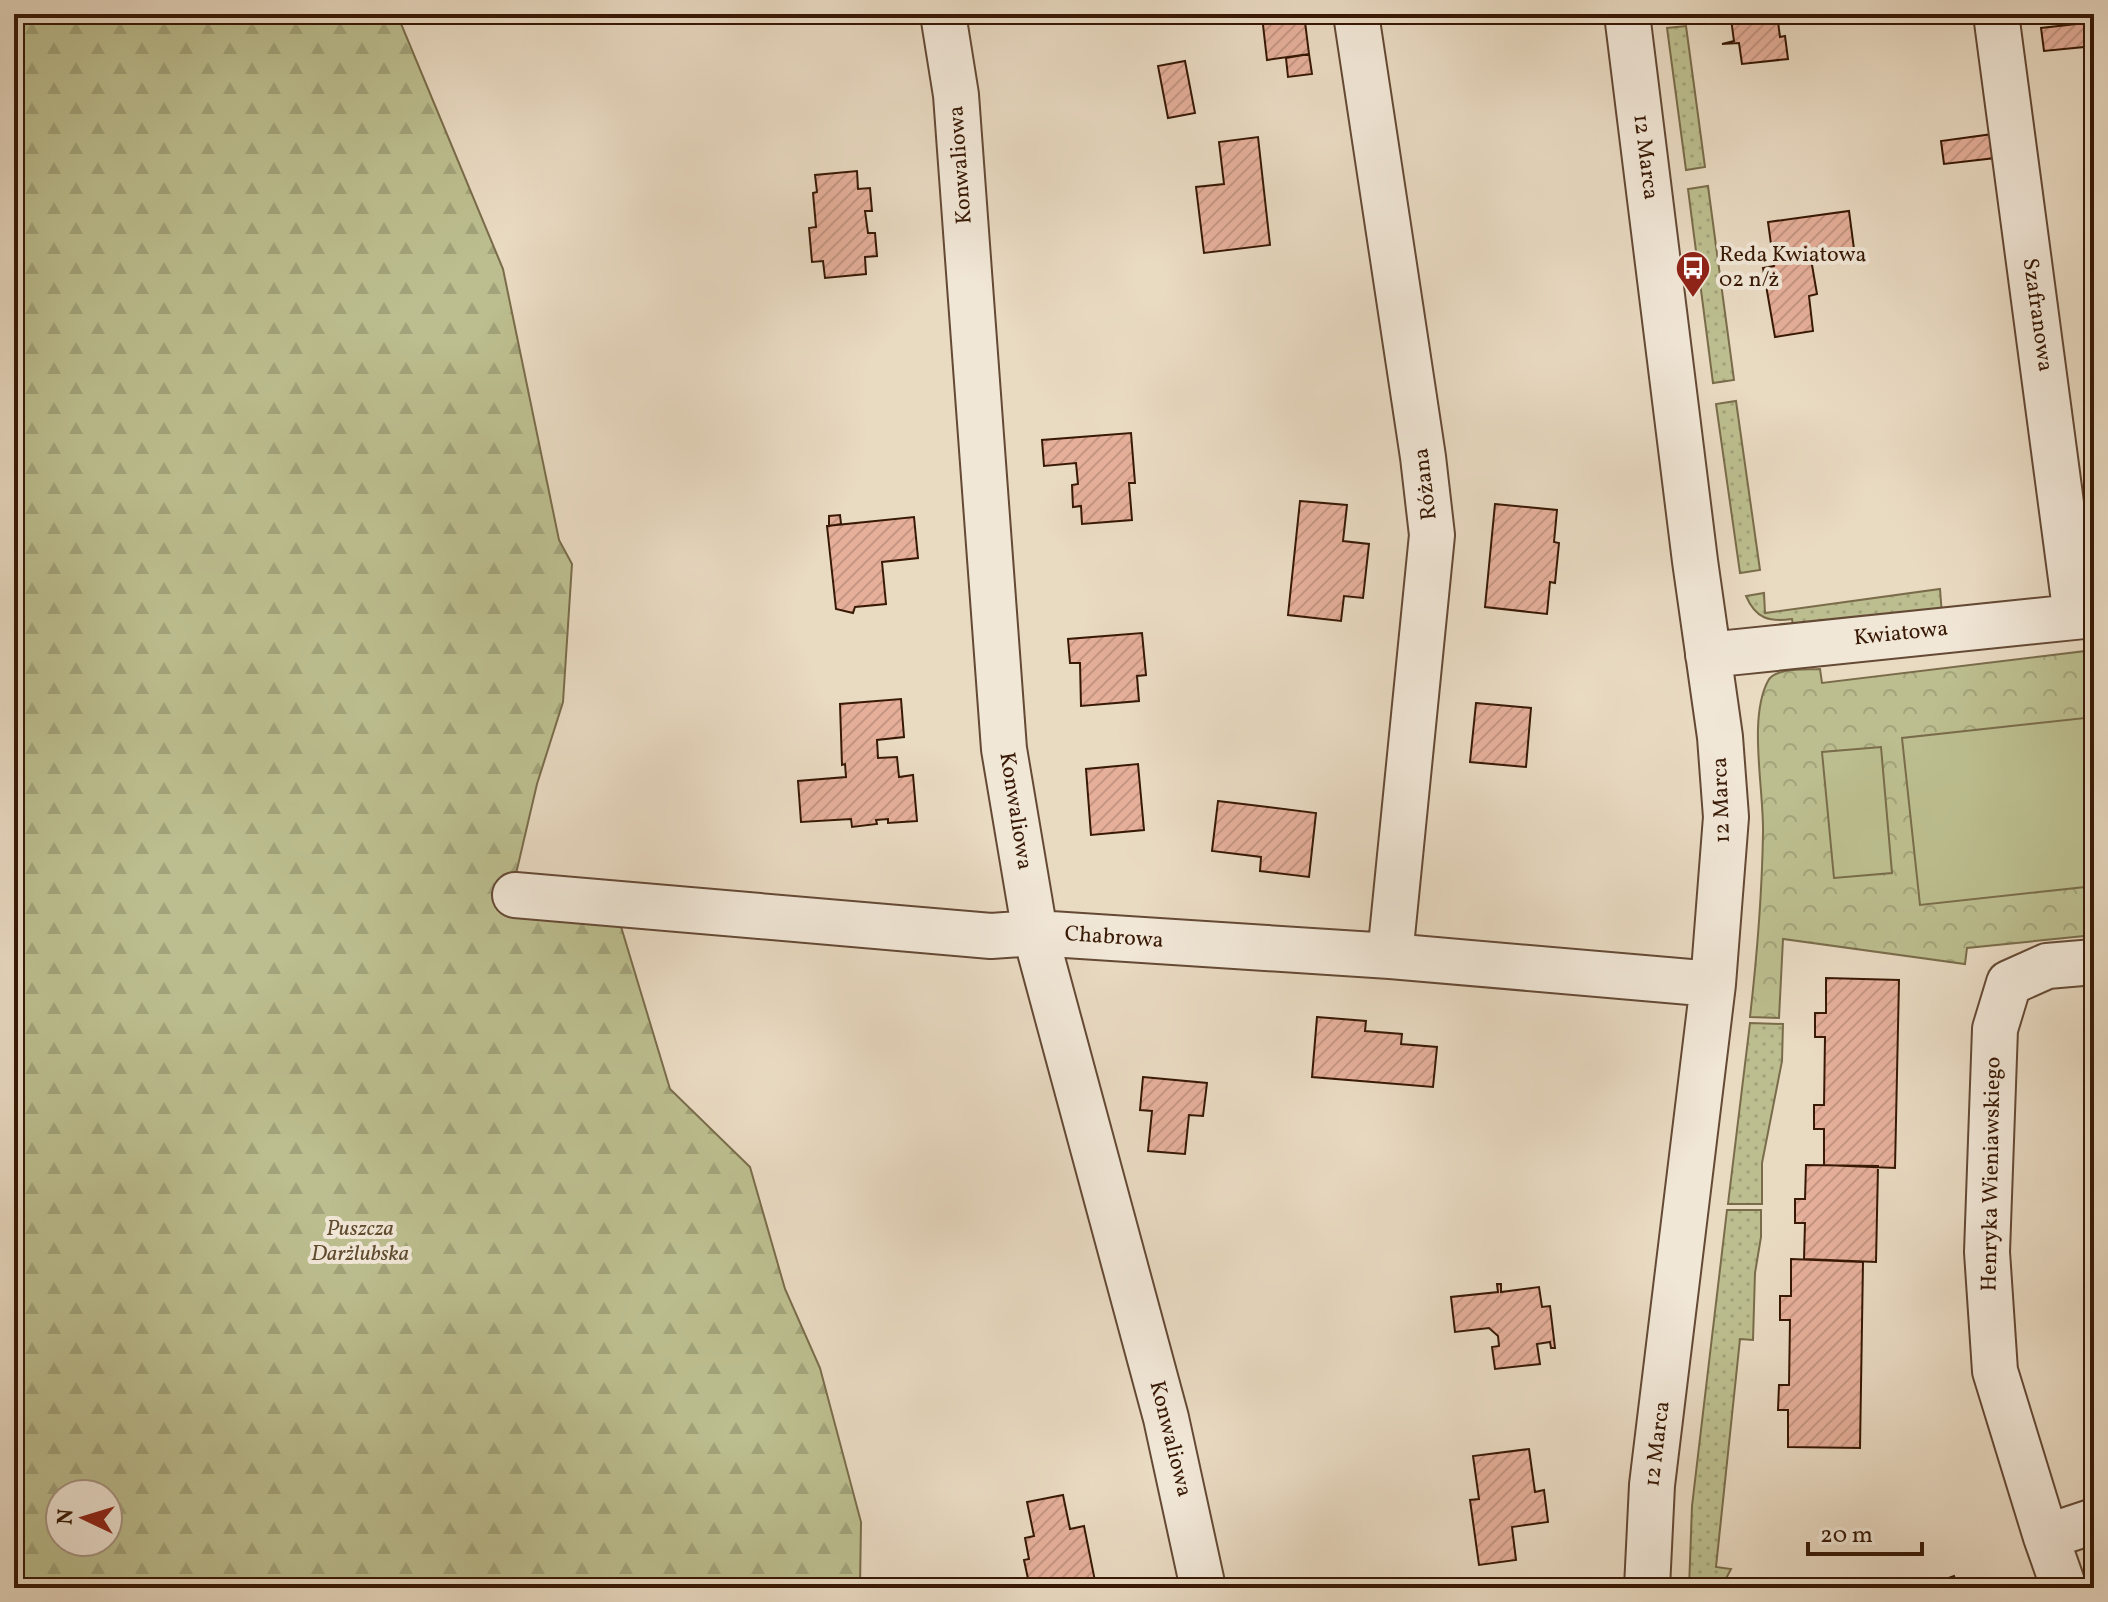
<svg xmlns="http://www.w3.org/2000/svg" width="2108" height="1602" font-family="Vollkorn,serif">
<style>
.grass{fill:url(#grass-dots);stroke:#7a6c4a;stroke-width:2}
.forest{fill:url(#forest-firs);stroke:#7a6c4a;stroke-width:2;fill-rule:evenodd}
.park{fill:url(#park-crowns);stroke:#7a6c4a;stroke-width:2}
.pitch{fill:#bcbe8f;stroke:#7a6c4a;stroke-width:2}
.building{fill:url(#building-hatch);stroke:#381905;stroke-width:2}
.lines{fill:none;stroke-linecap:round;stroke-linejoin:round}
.minor-casing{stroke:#644934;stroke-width:48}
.minor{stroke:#f1e7d7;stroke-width:44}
.labels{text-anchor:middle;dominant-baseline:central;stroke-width:8;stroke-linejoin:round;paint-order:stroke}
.street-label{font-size:22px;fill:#381905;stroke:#f1e7d7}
.poi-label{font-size:22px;fill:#381905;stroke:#f1e7d7;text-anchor:start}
.park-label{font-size:22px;font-style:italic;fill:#604b2e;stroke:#f1e7d7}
</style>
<defs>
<pattern id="grass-dots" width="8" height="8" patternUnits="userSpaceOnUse" patternTransform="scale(2)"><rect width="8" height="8" fill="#bcbe8f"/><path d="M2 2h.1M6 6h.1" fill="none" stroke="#a2a37a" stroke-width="1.8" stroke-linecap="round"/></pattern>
<pattern id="forest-firs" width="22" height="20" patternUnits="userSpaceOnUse" patternTransform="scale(2)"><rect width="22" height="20" fill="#bcbe8f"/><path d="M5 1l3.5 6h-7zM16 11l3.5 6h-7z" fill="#a2a37a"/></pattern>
<pattern id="park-crowns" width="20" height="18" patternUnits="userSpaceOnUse" patternTransform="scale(2)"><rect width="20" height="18" fill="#bcbe8f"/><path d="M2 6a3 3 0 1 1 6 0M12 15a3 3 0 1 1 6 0" fill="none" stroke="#a2a37a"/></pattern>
<pattern id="building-hatch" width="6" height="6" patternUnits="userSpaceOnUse" patternTransform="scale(2)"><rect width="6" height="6" fill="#e5af9a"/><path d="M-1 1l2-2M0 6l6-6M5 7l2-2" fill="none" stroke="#c59683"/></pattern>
</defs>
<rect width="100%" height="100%" fill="#e9dac2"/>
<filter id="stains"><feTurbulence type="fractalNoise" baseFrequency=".0025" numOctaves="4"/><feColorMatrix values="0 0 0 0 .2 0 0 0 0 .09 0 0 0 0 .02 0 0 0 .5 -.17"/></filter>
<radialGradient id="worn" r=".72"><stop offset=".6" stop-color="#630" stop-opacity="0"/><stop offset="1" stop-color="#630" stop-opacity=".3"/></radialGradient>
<!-- grass -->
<path class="grass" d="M 1686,26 L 1705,167 L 1686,170 L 1667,28 Z
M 1708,186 L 1734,380 L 1713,383 L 1688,189 Z
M 1736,401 L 1760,570 L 1740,573 L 1716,404 Z
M 1940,589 L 1942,615 L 1794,632 L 1792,619 C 1769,622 1756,619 1746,596 L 1764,593 L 1765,613 Z
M 1750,1023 L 1783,1024 L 1782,1061 L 1762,1163 L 1762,1204 L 1728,1204 Z
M 1727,1210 L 1761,1210 L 1761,1237 L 1755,1273 L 1753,1340 L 1740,1339 L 1716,1567 L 1731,1569 L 1721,1588 L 1689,1588 L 1692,1506 Z"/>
<!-- forest -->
<path class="forest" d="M 14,14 L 397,14 L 503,269 L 559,540 L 572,564 L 563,702 L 537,784 L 515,878 L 619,920 L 670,1089 L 750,1167 L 785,1289 L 820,1368 L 861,1522 L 860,1588 L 14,1588 ZM 60,1494 L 108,1494 L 108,1542 L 60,1542 Z"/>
<!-- park -->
<path class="park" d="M 2094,650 L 2094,935 L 1967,948 L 1965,964 L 1783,939 L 1779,1018 L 1750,1017 C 1757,956 1762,895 1763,833 C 1764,790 1748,718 1768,681 C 1775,667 1807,670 1820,669 L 1822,683 Z"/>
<!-- pitch -->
<path class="pitch" d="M 2094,717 L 2094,886 L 1920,905 L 1902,738 Z
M 1881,747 L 1892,873 L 1834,878 L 1822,752 Z"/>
<!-- building -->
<path class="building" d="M 1273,14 L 1304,14 L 1309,54 L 1267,60 L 1262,16 Z
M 1777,14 L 1780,37 L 1785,36 L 1788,59 L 1742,64 L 1739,43 L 1722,44 L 1734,41 L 1731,19 Z
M 2094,22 L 2094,46 L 2044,51 L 2041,28 Z
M 1309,54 L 1312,74 L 1288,77 L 1286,58 Z
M 1185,61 L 1195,113 L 1168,118 L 1158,66 Z
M 1993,134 L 1995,158 L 1944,164 L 1941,141 Z
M 1258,137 L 1270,245 L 1204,253 L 1196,187 L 1224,184 L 1219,142 Z
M 857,171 L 858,189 L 870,188 L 872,211 L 865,211 L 868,233 L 875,233 L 877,256 L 865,257 L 866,274 L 825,278 L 823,261 L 812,262 L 809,228 L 816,227 L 813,193 L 817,192 L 815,175 Z
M 1849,211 L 1854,249 L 1822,253 L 1812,265 L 1817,294 L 1809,296 L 1813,331 L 1775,337 L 1763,268 L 1774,266 L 1768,222 Z
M 1131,433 L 1135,483 L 1129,483 L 1132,520 L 1082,524 L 1081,506 L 1073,507 L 1072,485 L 1078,484 L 1076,463 L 1044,466 L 1042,440 Z
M 1300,501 L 1347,505 L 1343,541 L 1369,544 L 1363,598 L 1344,596 L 1341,621 L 1288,615 Z
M 1495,504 L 1557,510 L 1554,542 L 1559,543 L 1555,583 L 1550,582 L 1547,614 L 1485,607 Z
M 840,515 L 841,524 L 829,526 L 829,516 Z
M 914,517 L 918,558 L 882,562 L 886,604 L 855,607 L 853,613 L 836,609 L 827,526 Z
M 1142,633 L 1146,675 L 1137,676 L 1139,701 L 1081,706 L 1080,663 L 1070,663 L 1068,639 Z
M 901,699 L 904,737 L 877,740 L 878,758 L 897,757 L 899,777 L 913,775 L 917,821 L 888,823 L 888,819 L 876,820 L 877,824 L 852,827 L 851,819 L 801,822 L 798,781 L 846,777 L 845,764 L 842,765 L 840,704 Z
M 1476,703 L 1531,708 L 1526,767 L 1470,762 Z
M 1138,764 L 1144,830 L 1091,835 L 1086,769 Z
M 1218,801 L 1316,813 L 1309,877 L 1260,871 L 1261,857 L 1212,851 Z
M 1826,978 L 1899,980 L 1895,1168 L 1824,1165 L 1824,1129 L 1814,1129 L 1814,1105 L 1824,1105 L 1825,1037 L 1815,1037 L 1815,1013 L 1826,1013 Z
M 1317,1017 L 1366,1021 L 1365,1031 L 1402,1034 L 1401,1044 L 1437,1047 L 1433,1087 L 1312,1077 Z
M 1143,1077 L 1207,1083 L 1203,1116 L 1189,1115 L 1185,1154 L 1148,1151 L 1152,1111 L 1140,1110 Z
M 1806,1165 L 1878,1166 L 1876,1262 L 1804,1259 L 1805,1223 L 1795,1223 L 1795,1199 L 1805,1199 Z
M 1791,1259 L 1863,1262 L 1860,1448 L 1788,1447 L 1788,1410 L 1778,1410 L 1779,1385 L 1789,1385 L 1790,1320 L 1780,1320 L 1780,1296 L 1791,1296 Z
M 1497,1284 L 1501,1284 L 1501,1292 L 1539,1287 L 1542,1307 L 1550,1306 L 1555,1348 L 1551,1348 L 1550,1342 L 1537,1344 L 1540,1364 L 1495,1369 L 1492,1347 L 1499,1346 L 1498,1336 L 1489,1328 L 1455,1332 L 1451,1297 L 1498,1292 Z
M 1529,1449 L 1535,1492 L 1544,1490 L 1548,1522 L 1512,1527 L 1516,1560 L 1479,1565 L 1470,1500 L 1479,1499 L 1473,1456 Z
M 1063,1495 L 1070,1529 L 1084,1526 L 1095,1581 L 1074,1586 L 1075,1588 L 1030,1588 L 1024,1560 L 1029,1559 L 1025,1538 L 1034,1536 L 1027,1502 Z
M 1954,1576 L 1958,1588 L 1921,1588 Z"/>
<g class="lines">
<!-- minor casing -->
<g class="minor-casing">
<path id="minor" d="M 943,14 L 956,95 L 1004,749 L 1035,933 L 1166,1418 L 1203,1588
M 1356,14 L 1423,457 L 1432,535 L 1390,956
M 1627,14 L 1695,561 L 1720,737 L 1726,817 L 1713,984 L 1652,1485 L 1647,1588
M 1996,14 L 2076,616
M 1708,655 L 2094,615
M 515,895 L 991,936 L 1035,933 L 1390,956 L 1713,984
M 2046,1537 L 2094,1521
M 2064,1588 L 2046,1537 L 1995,1371 L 1987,1252 L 1995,1029 L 2009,983 L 2047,966 L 2094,962"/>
</g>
<!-- minor -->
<use href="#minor" class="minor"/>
</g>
<!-- icons -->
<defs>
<g id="bus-pin" transform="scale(1.8)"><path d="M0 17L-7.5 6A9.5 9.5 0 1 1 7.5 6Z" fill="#8f2418" stroke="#f1e7d7"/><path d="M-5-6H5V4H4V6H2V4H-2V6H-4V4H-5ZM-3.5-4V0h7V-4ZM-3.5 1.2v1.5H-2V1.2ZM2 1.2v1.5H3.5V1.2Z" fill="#fff"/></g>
</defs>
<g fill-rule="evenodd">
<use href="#bus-pin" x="1693" y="268"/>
</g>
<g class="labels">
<!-- street labels -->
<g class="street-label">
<text transform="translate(1645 157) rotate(83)">12 Marca</text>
<text transform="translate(961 165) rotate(-94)">Konwaliowa</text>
<text transform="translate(2037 315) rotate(82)">Szafranowa</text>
<text transform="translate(1426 484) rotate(-97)">Różana</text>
<text transform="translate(1901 634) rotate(-6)">Kwiatowa</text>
<text transform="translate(1722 800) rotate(-92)">12 Marca</text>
<text transform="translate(1015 811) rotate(81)">Konwaliowa</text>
<text transform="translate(1114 938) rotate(4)">Chabrowa</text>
<text transform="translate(1992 1174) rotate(-89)">Henryka Wieniawskiego</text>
<text transform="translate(1170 1439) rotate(76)">Konwaliowa</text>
<text transform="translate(1658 1444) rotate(-83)">12 Marca</text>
</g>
<!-- poi labels -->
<g class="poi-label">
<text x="1719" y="255">Reda Kwiatowa<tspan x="1719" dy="25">02 n/ż</tspan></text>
</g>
<!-- park labels -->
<g class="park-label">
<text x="360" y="1229">Puszcza<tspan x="360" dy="25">Darżlubska</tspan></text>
</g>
</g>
<!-- margin -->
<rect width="2108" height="1602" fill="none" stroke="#e9dac2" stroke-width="48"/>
<rect x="16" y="16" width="2076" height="1570" fill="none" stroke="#381905" stroke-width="4"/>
<rect x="24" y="24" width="2060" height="1554" fill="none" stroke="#381905" stroke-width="2"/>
<!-- north arrow -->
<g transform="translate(84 1518) rotate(274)"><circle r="38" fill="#f1e7d7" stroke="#a79583" stroke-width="2"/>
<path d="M0-6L14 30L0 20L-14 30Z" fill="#8f2418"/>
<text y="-12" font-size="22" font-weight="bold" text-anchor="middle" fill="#381905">N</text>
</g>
<!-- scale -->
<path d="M1808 1542v12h114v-12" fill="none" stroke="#381905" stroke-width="4"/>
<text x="1820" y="1542" font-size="24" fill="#381905" stroke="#f1e7d7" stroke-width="6" paint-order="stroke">20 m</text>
<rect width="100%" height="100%" filter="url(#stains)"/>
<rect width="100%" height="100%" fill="url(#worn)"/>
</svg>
